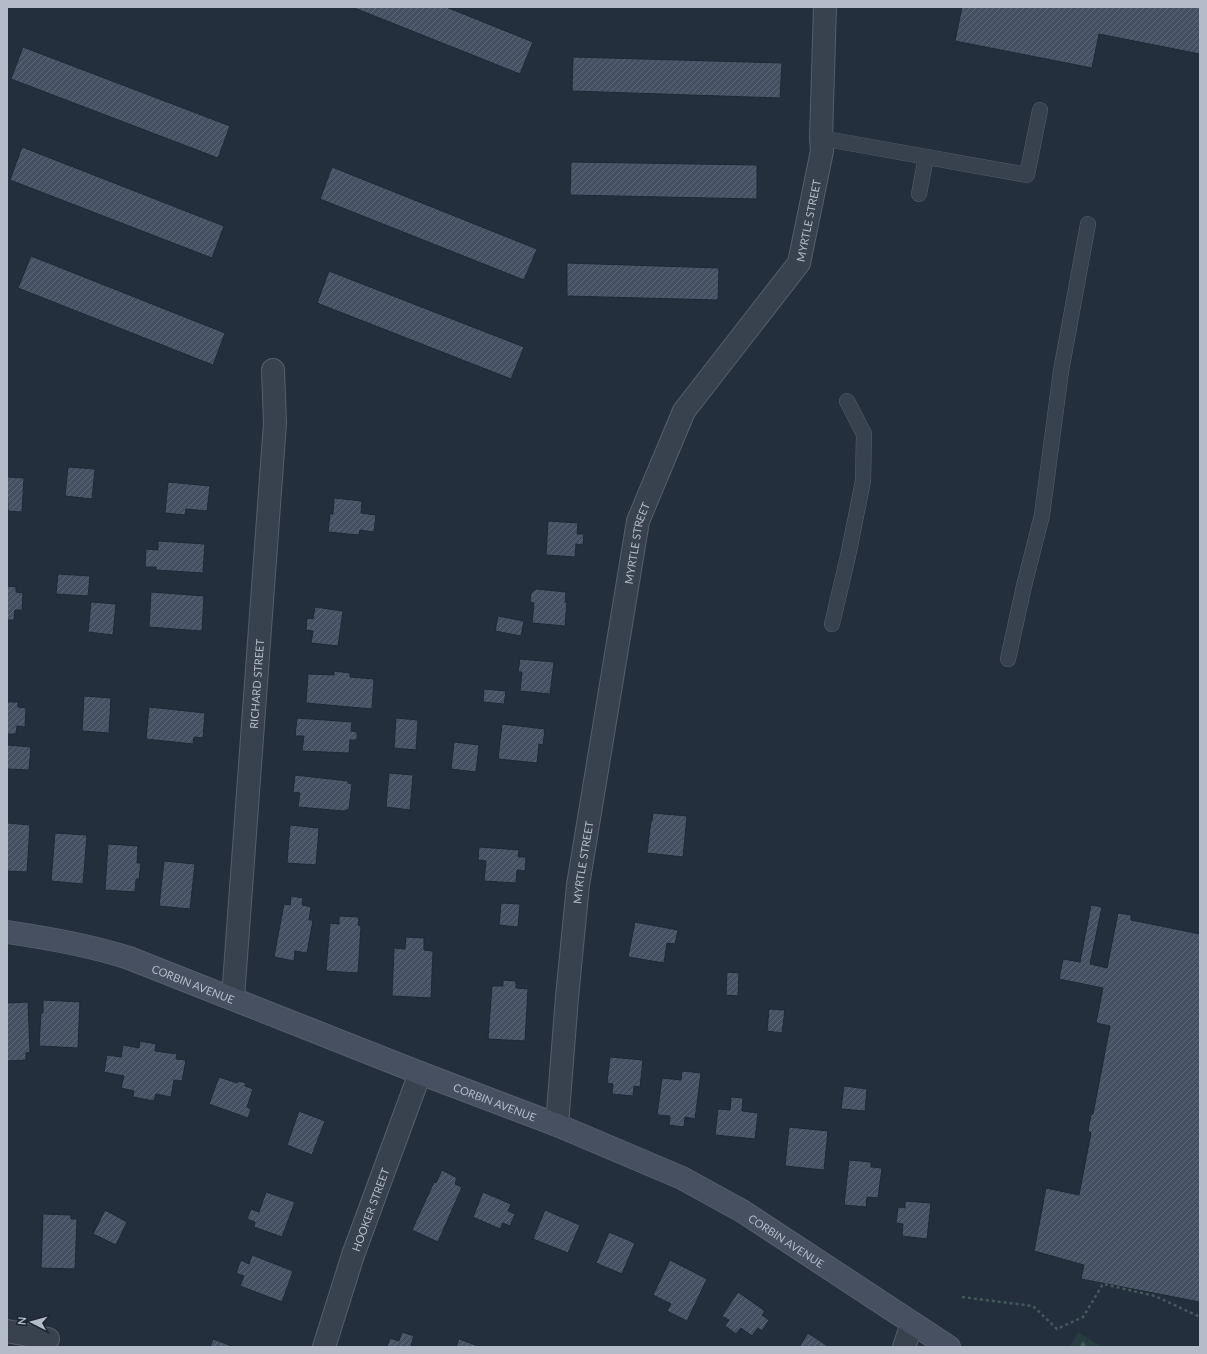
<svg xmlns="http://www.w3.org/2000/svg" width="1207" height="1354" font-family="Lato,sans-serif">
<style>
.forest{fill:url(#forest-firs)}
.building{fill:url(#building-hatch);stroke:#1f2835}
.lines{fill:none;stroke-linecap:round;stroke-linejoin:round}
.service-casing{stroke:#565f6c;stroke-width:16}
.minor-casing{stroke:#565f6c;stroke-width:24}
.tertiary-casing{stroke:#565f6c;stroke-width:24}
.secondary-casing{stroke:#565f6c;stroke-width:24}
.path{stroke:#44595c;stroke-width:2.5;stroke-dasharray:3 3;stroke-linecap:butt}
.service{stroke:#38414e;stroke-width:15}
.minor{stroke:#38414e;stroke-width:22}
.tertiary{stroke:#38414e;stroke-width:22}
.secondary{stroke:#465061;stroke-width:22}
.labels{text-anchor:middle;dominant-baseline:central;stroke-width:3;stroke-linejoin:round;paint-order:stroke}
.street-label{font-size:11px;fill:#b4bcc9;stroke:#1d2633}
</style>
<defs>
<pattern id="forest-firs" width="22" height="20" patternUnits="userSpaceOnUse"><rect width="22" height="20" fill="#263c3f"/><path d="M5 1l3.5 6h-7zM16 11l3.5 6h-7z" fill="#435659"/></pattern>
<pattern id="building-hatch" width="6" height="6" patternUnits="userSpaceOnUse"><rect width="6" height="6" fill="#455162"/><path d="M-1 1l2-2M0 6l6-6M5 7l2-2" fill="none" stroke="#5d6877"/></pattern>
</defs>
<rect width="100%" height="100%" fill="#242f3e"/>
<!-- forest -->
<path class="forest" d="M 1078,1332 L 1102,1347 L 1070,1347 Z"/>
<!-- building -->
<path class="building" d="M 352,7 L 446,7 L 533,42 L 520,74 Z
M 962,7 L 1200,7 L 1200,54 L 1099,34 L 1092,68 L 955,41 Z
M 23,47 L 230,126 L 218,158 L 11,79 Z
M 573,57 L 782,63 L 780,98 L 572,91 Z
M 22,147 L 224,226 L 212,258 L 10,180 Z
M 571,162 L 757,165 L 757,199 L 570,195 Z
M 332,167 L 537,249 L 524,280 L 320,199 Z
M 31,256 L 225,333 L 213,365 L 18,288 Z
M 567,263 L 719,268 L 718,300 L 567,296 Z
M 329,271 L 524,347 L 511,379 L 317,303 Z
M 68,467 L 95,469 L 92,499 L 65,496 Z
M 7,477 L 24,478 L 22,512 L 8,511 Z
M 168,482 L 210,486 L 207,511 L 186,509 L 185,515 L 165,513 Z
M 334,498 L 362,501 L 361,513 L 376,515 L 374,532 L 360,530 L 359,535 L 328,532 L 330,514 L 333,514 Z
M 548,521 L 578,523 L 577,534 L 584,534 L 583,545 L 576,544 L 575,557 L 546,555 Z
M 158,541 L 205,544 L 203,573 L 156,570 L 156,567 L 145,567 L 146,549 L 158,550 Z
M 58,574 L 90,576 L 88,596 L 56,594 Z
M 7,586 L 16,587 L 16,592 L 23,593 L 22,610 L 15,610 L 14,620 L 7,620 Z
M 536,589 L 566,592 L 565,602 L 567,602 L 565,626 L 532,623 L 534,603 L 530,602 L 531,593 Z
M 151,592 L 204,596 L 202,631 L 149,627 Z
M 91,602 L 116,604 L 113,635 L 88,632 Z
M 315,607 L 343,611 L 338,646 L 311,643 L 313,631 L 306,630 L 307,618 L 313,619 Z
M 498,616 L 524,621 L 521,636 L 495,631 Z
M 520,659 L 554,662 L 550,694 L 520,691 L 522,672 L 518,672 Z
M 334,671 L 350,673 L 350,677 L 374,679 L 372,709 L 306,703 L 308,674 L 334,675 Z
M 484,689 L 506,691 L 504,704 L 483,702 Z
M 84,696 L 111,698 L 109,733 L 82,731 Z
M 7,702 L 18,702 L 18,707 L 26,708 L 25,727 L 17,726 L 16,734 L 7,734 Z
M 149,707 L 205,713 L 203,738 L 194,737 L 193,744 L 146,739 Z
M 297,718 L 352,722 L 351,731 L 357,732 L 357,740 L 350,740 L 349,753 L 302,751 L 304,736 L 295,736 Z
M 396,718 L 418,720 L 416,750 L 394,748 Z
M 502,724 L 545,729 L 543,745 L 539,744 L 537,763 L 498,759 Z
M 454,742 L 479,745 L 476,772 L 451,769 Z
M 7,745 L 31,747 L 29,770 L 7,769 Z
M 389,773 L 413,775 L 410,810 L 386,807 Z
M 295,775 L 348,781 L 348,783 L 352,784 L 349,809 L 344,811 L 298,807 L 300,793 L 293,792 Z
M 653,813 L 687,816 L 683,857 L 647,853 L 651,821 L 652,821 Z
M 7,823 L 30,825 L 27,872 L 7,871 Z
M 290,825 L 319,828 L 316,865 L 287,863 Z
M 55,833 L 87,835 L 83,884 L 51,881 Z
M 108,844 L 138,846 L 137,863 L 141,863 L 139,879 L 136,879 L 135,892 L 105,890 Z
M 479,847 L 519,850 L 518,857 L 526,857 L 525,871 L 517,870 L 516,883 L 484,881 L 486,861 L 478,860 Z
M 164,861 L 195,864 L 190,909 L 159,906 Z
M 291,896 L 303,898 L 302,905 L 311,907 L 309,920 L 313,920 L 307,953 L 295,951 L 294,961 L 274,957 L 284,904 L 290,905 Z
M 501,903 L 520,904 L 518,927 L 499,925 Z
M 1091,905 L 1102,907 L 1090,964 L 1107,968 L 1118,913 L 1131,915 L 1131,920 L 1200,934 L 1200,1302 L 1081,1279 L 1084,1265 L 1034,1251 L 1046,1188 L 1079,1195 L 1091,1133 L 1088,1130 L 1091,1115 L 1093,1114 L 1110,1026 L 1096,1023 L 1103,988 L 1059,979 L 1063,959 L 1080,962 Z
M 339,916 L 359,917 L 358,925 L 361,926 L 358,973 L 326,971 L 330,923 L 339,924 Z
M 635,922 L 678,930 L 675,944 L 667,943 L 664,963 L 628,957 Z
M 406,937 L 424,938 L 424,950 L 433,951 L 431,998 L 392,996 L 394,948 L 405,949 Z
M 727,972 L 739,973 L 738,996 L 726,995 Z
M 503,980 L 516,981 L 516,988 L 528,989 L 525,1041 L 488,1039 L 492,986 L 503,986 Z
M 43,1000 L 80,1002 L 78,1048 L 39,1046 L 41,1013 L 43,1013 Z
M 28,1002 L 30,1052 L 26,1053 L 26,1060 L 7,1061 L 7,1003 Z
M 769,1009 L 785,1010 L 782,1033 L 767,1031 Z
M 140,1041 L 156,1044 L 155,1051 L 177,1054 L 176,1059 L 186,1060 L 182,1081 L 174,1080 L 171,1097 L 156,1094 L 154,1101 L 133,1097 L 134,1091 L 121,1088 L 124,1076 L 104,1072 L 107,1055 L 121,1057 L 123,1045 L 139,1048 Z
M 610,1057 L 643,1060 L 640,1087 L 634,1086 L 633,1096 L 612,1094 L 613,1084 L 607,1083 Z
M 682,1071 L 701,1073 L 695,1119 L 685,1117 L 684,1127 L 669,1125 L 670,1116 L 657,1115 L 662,1078 L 681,1080 Z
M 219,1077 L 237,1083 L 239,1081 L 246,1083 L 245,1086 L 253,1089 L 247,1107 L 251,1109 L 248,1118 L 209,1104 Z
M 844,1086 L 867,1089 L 865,1111 L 841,1109 Z
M 731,1097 L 743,1098 L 742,1111 L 758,1113 L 755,1139 L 715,1135 L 718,1109 L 730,1110 Z
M 299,1111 L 325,1121 L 312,1155 L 287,1145 Z
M 789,1127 L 828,1131 L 824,1170 L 785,1166 Z
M 849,1160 L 871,1162 L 871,1167 L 882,1168 L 878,1198 L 867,1197 L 866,1207 L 844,1205 Z
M 442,1170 L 457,1178 L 455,1184 L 462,1187 L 438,1242 L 412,1230 L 434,1182 L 436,1183 Z
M 266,1192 L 295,1202 L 282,1237 L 254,1227 L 255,1222 L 247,1219 L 251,1209 L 259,1212 Z
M 483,1192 L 511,1204 L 508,1211 L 515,1214 L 510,1226 L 503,1223 L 500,1229 L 473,1217 Z
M 905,1201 L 931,1203 L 927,1239 L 902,1236 L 903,1224 L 896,1223 L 898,1207 L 905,1208 Z
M 105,1210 L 127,1222 L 116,1245 L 93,1234 Z
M 545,1210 L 580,1225 L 568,1253 L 533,1239 Z
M 43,1214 L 71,1215 L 71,1219 L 77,1219 L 75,1269 L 41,1268 Z
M 609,1232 L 635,1243 L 622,1274 L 596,1263 Z
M 252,1255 L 293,1271 L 282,1302 L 240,1286 L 244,1276 L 236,1273 L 241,1260 L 249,1264 Z
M 670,1260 L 707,1279 L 687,1321 L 667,1311 L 671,1304 L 653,1295 Z
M 738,1292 L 765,1311 L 762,1315 L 769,1320 L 762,1331 L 758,1328 L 752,1336 L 741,1328 L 736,1334 L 725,1326 L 729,1320 L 722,1316 Z
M 402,1332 L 414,1336 L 411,1345 L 417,1347 L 387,1347 L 390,1338 L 399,1341 Z
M 808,1333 L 829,1347 L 799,1347 Z
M 213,1339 L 234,1347 L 210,1347 Z
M 459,1339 L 481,1347 L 456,1347 Z"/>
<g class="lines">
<!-- service casing -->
<g class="service-casing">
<path id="service" d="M 821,138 L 1027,175 L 1040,110
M 919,194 L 926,157
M 832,624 L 848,556 L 863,481 L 864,434 L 847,401
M 1008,659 L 1024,586 L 1042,515 L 1061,371 L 1088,224"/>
</g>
<!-- minor casing -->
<g class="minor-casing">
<g id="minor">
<path id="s1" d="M 233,998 L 275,423 L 273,370"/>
<path d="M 7,1331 L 48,1339"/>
<path id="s2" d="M 324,1347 L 353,1255 L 420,1073"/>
<path d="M 904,1347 L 912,1323"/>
</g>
</g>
<!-- tertiary casing -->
<g class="tertiary-casing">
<g id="tertiary">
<path id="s3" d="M 557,1125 L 567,997 L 578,885 L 638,521 L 684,411 L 799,263 L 822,151 L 821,138 L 825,7"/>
</g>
</g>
<!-- secondary casing -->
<g class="secondary-casing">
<g id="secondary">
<path id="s4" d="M 7,932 C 48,938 89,945 129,958 L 420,1073 L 557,1125 L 682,1178 L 742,1211 L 949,1347"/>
</g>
</g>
<!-- path -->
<path class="path" d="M 962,1297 L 1033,1306 L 1057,1329 L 1083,1317 L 1103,1284 L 1155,1296 L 1200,1317"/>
<!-- service -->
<use href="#service" class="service"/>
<!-- minor -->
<use href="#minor" class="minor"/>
<!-- tertiary -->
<use href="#tertiary" class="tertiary"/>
<!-- secondary -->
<use href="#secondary" class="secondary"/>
</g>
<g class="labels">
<!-- street labels -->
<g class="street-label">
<text stroke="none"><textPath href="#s3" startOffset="960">MYRTLE STREET</textPath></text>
<text stroke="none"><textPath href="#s3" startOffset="588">MYRTLE STREET</textPath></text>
<text stroke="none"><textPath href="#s1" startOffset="315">RICHARD STREET</textPath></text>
<text stroke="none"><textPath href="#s3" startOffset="264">MYRTLE STREET</textPath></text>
<text stroke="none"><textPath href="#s4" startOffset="194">CORBIN AVENUE</textPath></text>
<text stroke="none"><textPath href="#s4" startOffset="518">CORBIN AVENUE</textPath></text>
<text stroke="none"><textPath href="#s2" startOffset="145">HOOKER STREET</textPath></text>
<text stroke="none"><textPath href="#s4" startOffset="842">CORBIN AVENUE</textPath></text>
</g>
</g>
<!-- border -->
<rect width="1207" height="1354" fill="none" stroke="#b4bcc9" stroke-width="16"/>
<!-- north arrow -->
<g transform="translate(32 1322) rotate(276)" stroke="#1d2633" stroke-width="3" paint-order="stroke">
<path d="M0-3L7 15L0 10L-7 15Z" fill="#b4bcc9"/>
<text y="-6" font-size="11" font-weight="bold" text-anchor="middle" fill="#b4bcc9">N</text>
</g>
</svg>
